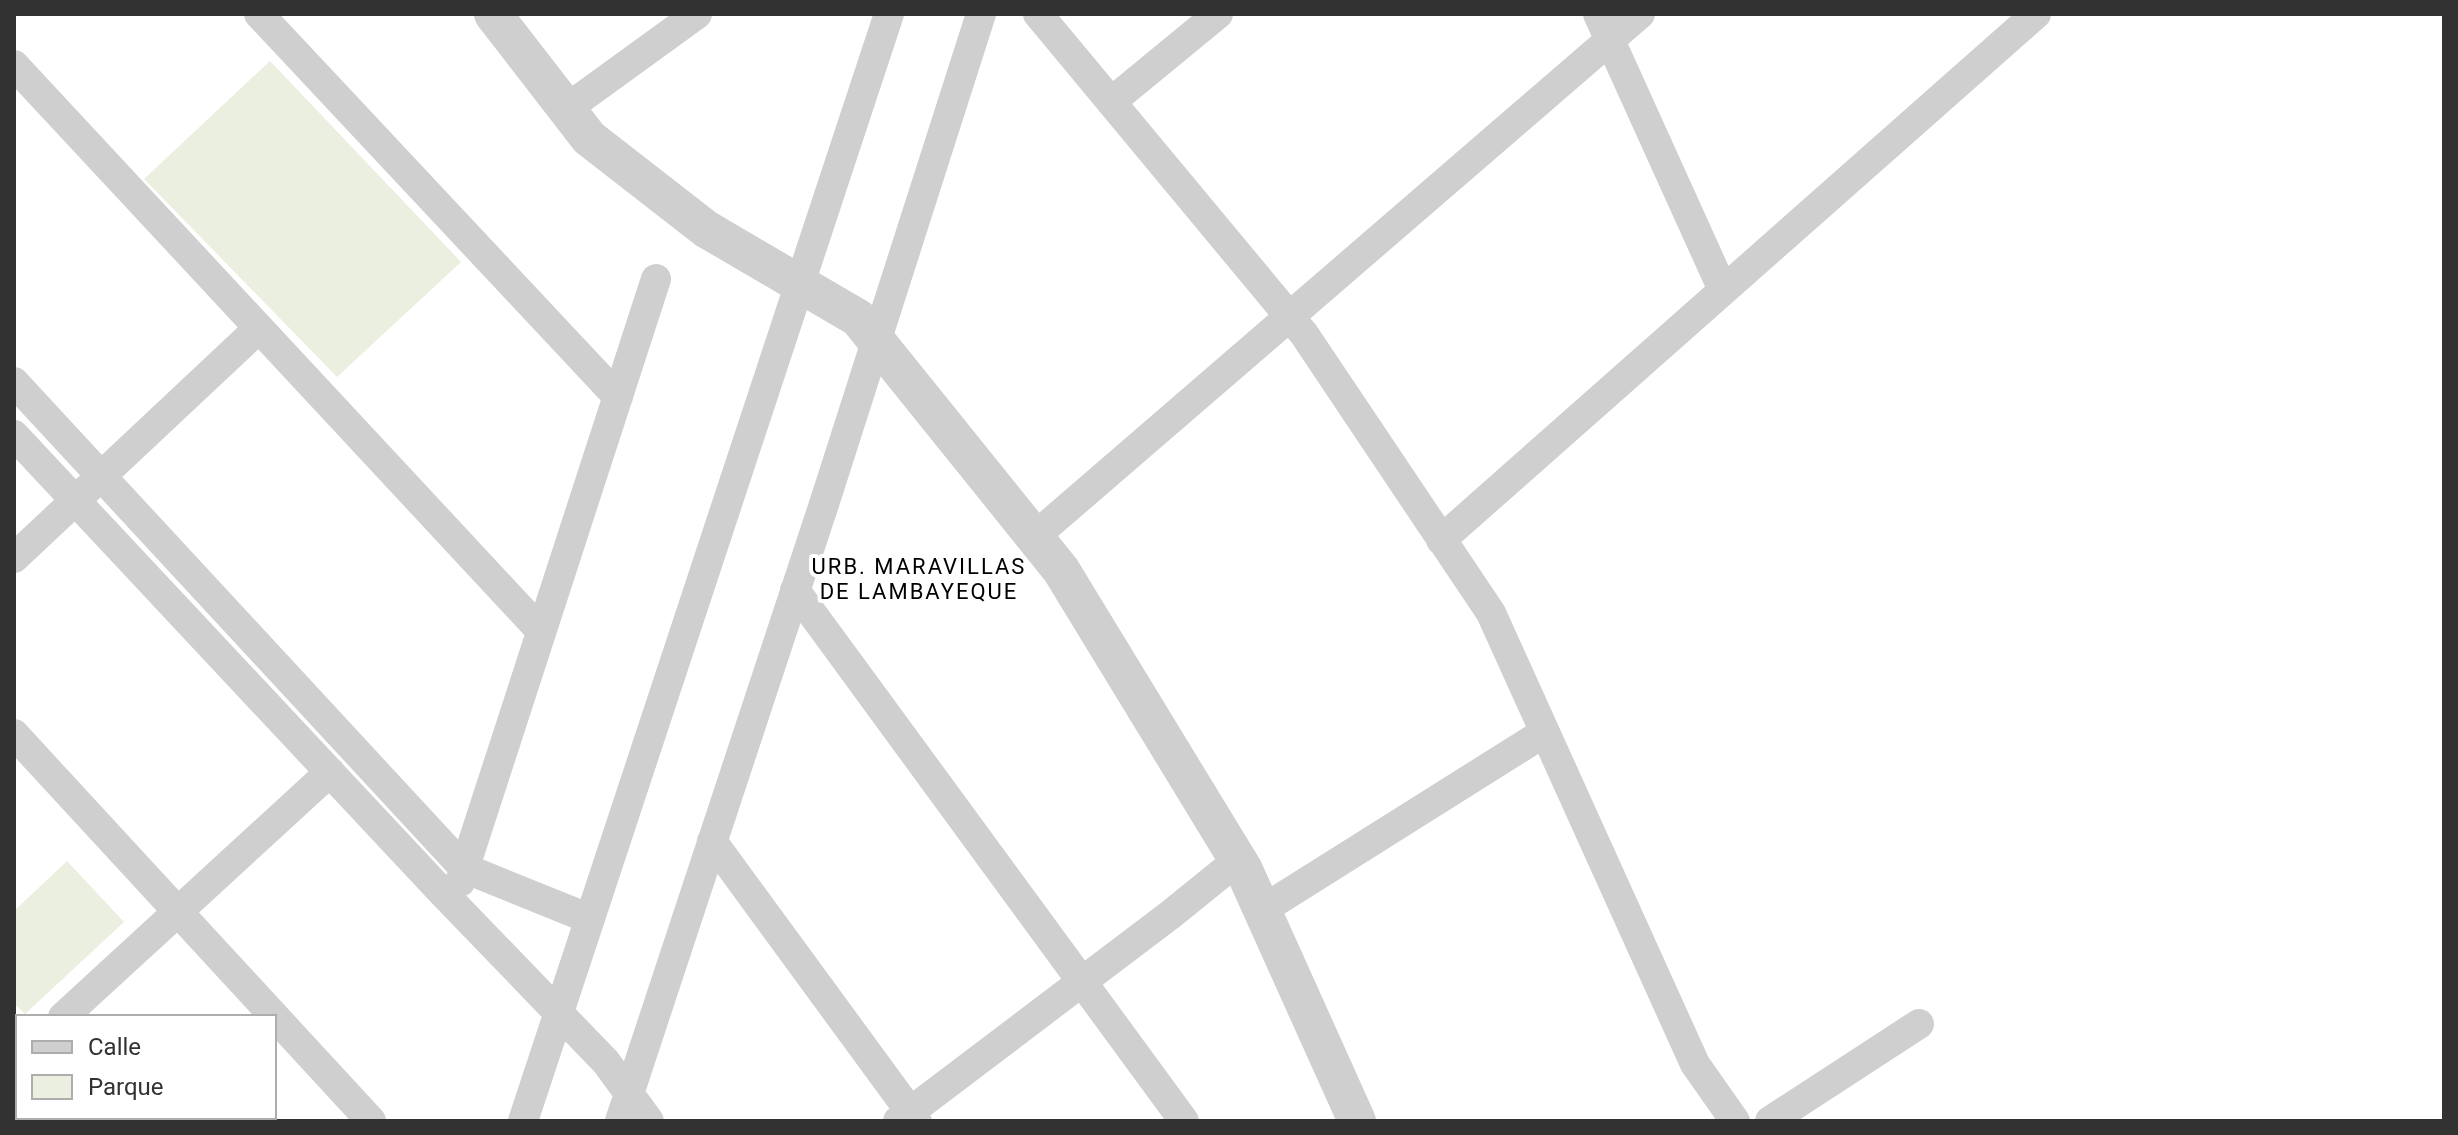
<svg xmlns="http://www.w3.org/2000/svg" width="2458" height="1135" font-family="Roboto,sans-serif">
<style>
.green{fill:#eaefdf}
.lines{fill:none;stroke-linecap:round;stroke-linejoin:round}
.minor{stroke:#cfcfcf;stroke-width:30}
.tertiary{stroke:#cfcfcf;stroke-width:38}
.labels{text-anchor:middle;dominant-baseline:central;stroke-width:8;stroke-linejoin:round;paint-order:stroke}
.neighbourhood-label{font-size:22px;letter-spacing:2px;fill:#000;stroke:#fff}
</style>
<rect width="100%" height="100%" fill="#fff"/>
<!-- green -->
<path class="green" d="M 270,61 L 461,262 L 337,377 L 144,179 Z
M 67,861 L 124,922 L 25,1014 L 14,1003 L 14,911 Z"/>
<g class="lines">
<!-- minor -->
<path class="minor" d="M 259,14 L 618,397
M 1038,14 L 1304,334 L 1491,613 L 1695,1064 L 1735,1121
M 1598,14 L 1723,290
M 14,65 L 541,631
M 1111,102 L 1218,14
M 566,109 L 697,14
M 14,382 L 464,868 L 590,919
M 14,435 L 441,891 L 606,1062 L 649,1121
M 1034,537 L 1640,14
M 1441,540 L 2036,14
M 14,558 L 259,328
M 795,590 L 1184,1121
M 14,734 L 371,1121
M 712,841 L 917,1121
M 460,882 L 656,279
M 1262,910 L 1545,732
M 63,1017 L 330,772
M 14,1043 L 18,1047
M 83,1117 L 87,1121
M 523,1121 L 889,14
M 620,1121 L 825,501 L 981,14
M 898,1121 L 1170,915 L 1238,860
M 1770,1121 L 1919,1024"/>
<!-- tertiary -->
<path class="tertiary" d="M 493,14 L 589,138 L 706,229 L 858,318 L 1061,570 L 1244,870 L 1357,1121"/>
</g>
<g class="labels">
<!-- neighbourhood labels -->
<g class="neighbourhood-label">
<text x="919" y="566">URB. MARAVILLAS<tspan x="919" dy="25">DE LAMBAYEQUE</tspan></text>
</g>
</g>
<!-- border -->
<rect width="2458" height="1135" fill="none" stroke="#323232" stroke-width="32"/>
<!-- legend -->
<rect x="16" y="1015" width="260" height="104" fill="#ffffff" stroke="#adadad" stroke-width="2"/>
<rect x="32" y="1041" width="40" height="12" fill="#cfcfcf" stroke="#adadad" stroke-width="2"/>
<text x="88" y="1055" font-size="24" fill="#323232">Calle</text>
<rect x="32" y="1075" width="40" height="24" fill="#eaefdf" stroke="#adadad" stroke-width="2"/>
<text x="88" y="1095" font-size="24" fill="#323232">Parque</text>
</svg>
